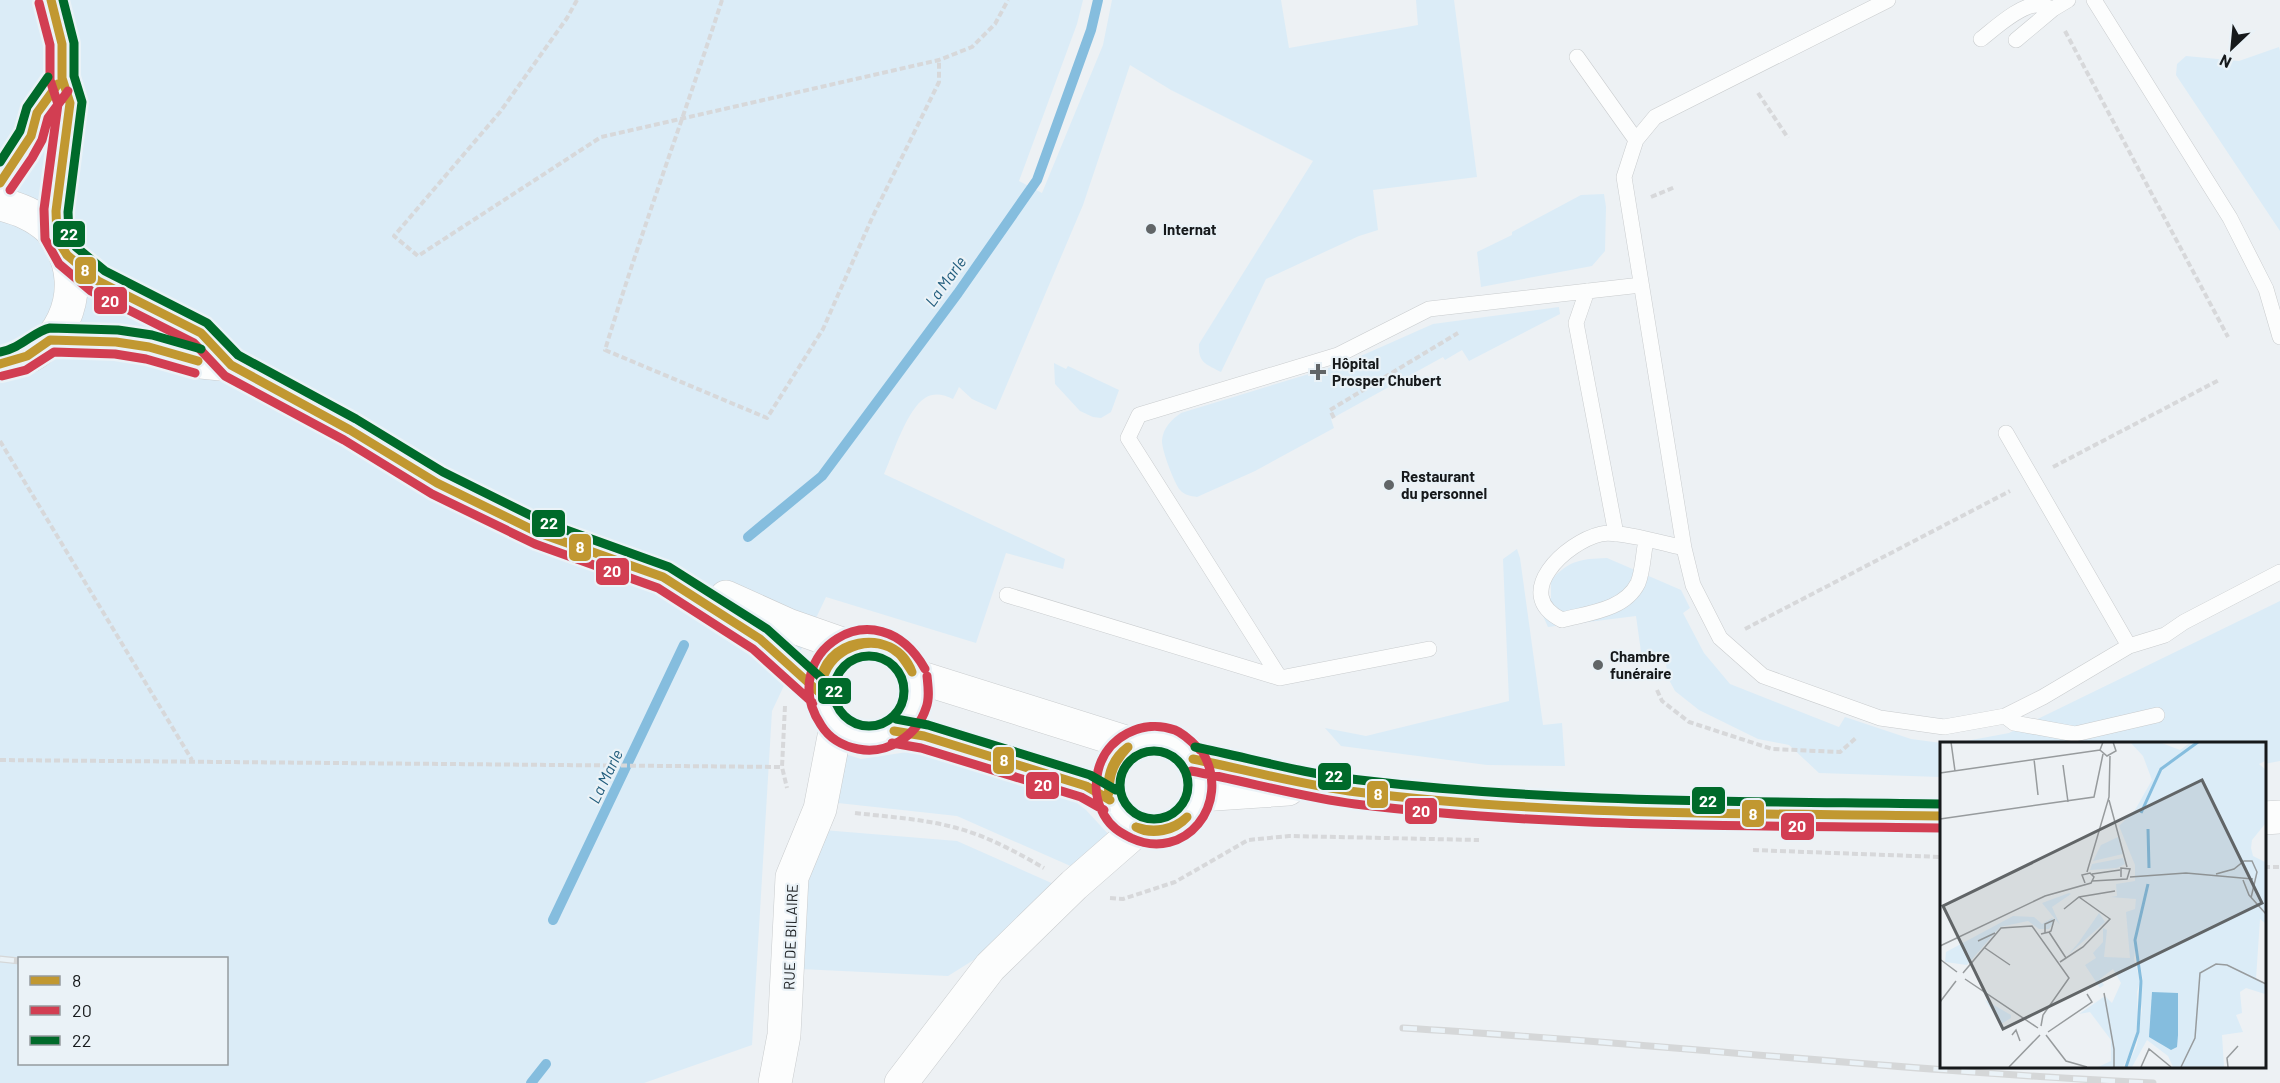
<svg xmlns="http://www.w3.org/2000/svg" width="2280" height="1083" font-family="Barlow,sans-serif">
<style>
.green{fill:#dbecf7;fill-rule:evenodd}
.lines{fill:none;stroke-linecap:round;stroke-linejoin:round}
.stream{stroke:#85bdde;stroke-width:10}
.service-casing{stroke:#c9ccce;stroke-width:16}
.tertiary-casing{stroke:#c9ccce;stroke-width:34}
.path{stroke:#d7d8da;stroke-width:4;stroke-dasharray:6 3;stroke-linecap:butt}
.service{stroke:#fcfdfd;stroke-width:15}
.tertiary{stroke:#fcfdfd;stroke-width:33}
.rail-casing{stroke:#d5d7d8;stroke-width:7}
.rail{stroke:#eaf2f7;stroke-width:4.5;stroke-dasharray:14;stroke-linecap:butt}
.bus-1-casing{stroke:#eaf2f7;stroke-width:14}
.bus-2-casing{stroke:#eaf2f7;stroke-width:14}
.bus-3-casing{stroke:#eaf2f7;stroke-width:14}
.bus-1{stroke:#c19831;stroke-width:9}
.bus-2{stroke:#d23e52;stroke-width:9}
.bus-3{stroke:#006a2a;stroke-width:9}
.poi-dot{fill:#616567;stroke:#eaf2f7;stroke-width:2}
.labels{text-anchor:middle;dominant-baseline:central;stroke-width:4.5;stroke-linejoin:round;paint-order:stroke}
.poi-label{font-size:15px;font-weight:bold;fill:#16191b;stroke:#eaf2f7;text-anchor:start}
.street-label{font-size:15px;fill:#16191b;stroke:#eaf2f7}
.water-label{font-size:16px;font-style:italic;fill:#225d7d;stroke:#eaf2f7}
.inset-river{fill:none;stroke:#85bdde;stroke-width:3}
.inset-road{fill:none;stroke:#979b9d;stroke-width:1.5}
.view{fill:#616567;fill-opacity:0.15;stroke:#616567;stroke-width:3}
.inset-edge{fill:none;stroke:#16191b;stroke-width:3}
.line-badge{stroke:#eaf2f7;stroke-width:2}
.badge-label{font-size:16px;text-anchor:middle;font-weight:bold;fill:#fff}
</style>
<rect width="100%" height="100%" fill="#edf1f4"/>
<!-- green -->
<path class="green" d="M 0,0 L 1083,0 L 1077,24 L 1019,181 L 1042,193 L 1103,45 L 1112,0 L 1281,0 L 1289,48 L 1418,25 L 1416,0 L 1454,0 L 1477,177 L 1373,190 L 1378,230 L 1359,236 L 1266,279 L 1221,372 C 1206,364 1198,363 1199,344 L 1313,161 L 1171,90 L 1130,65 L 1083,205 L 996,410 L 972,399 L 959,387 L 953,399 C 944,395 935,392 925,398 C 907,409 893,454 884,474 L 1065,559 L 1063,569 L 1006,553 L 976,643 L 826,597 L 772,711 L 752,1045 L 644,1083 L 0,1083 ZM 20,958 L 226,958 L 226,1064 L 20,1064 Z
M 2279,47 L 2280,51 L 2280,231 L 2176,75 L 2177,64 L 2186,56 L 2239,61 Z
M 1604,194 L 1606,207 L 1605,251 L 1592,266 L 1481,287 L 1477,252 L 1512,235 L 1512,232 L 1581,195 Z
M 1559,307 L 1560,314 L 1469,361 L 1462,350 L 1445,360 L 1443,357 L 1331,419 L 1334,428 L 1255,471 L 1197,497 C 1191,496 1184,495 1180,490 C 1174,483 1161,448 1162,440 C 1163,428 1172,419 1181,413 L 1345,363 L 1433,324 Z
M 1054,363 L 1066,369 L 1068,366 L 1119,390 L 1111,412 L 1101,418 L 1093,417 L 1080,411 L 1055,384 Z
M 1517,549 L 1520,558 L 1543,725 L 1562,723 L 1565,766 L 1487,765 L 1341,746 L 1325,728 L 1366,736 L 1509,701 L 1503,559 Z
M 1607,558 L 1681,590 L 1690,608 L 1683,613 L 1704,653 L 1730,684 L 1839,727 L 1845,717 L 1911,739 L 1949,744 L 1941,744 L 1941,777 L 1819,773 L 1789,745 L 1758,739 L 1699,710 L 1675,691 L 1668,678 L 1665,656 L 1642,659 L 1636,616 L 1548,627 L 1536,600 L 1551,598 L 1551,580 C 1570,560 1580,559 1607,558 Z
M 2280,601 L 2280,761 L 2264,764 L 2264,744 L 1950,744 L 2009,733 Z
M 914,751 L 939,754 L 1063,792 L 1086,810 L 1111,837 L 1075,868 L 957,816 L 838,803 L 842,753 L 861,759 Z
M 823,830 L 957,841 L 1056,885 L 980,956 L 948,976 L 800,969 L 806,866 Z"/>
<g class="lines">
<!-- stream -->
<path class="stream" d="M 748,537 L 822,476 L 958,293 L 1037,180 L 1091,30 L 1098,0
M 553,920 L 684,645
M 531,1083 L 546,1064"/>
<!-- service casing -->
<g class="service-casing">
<path id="service" d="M 1888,0 L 1655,117 L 1636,140 L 1624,177 L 1684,548 L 1693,585 L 1720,638 L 1763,676 L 1880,718 L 1944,727 L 2005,716 L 2043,697 L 2129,646 L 2165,635 L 2184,622 L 2280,572
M 2094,0 L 2230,218 L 2266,289 L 2280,337
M 1981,39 C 1994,29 2022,3 2039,5 C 2043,5 2049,8 2053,9
M 2016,40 L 2053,9 L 2068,0
M 1577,57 L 1636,140
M 1587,291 L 1576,323 L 1616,534
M 2006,433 L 2129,646
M 1646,541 C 1643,554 1643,571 1638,583 C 1625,610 1588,613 1562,620 C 1510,594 1566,542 1601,534 C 1618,530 1665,544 1684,548
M 1007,595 L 1280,678 L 1429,649
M 1280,678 L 1128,438 L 1139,415 L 1338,355 L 1429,309 L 1641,285
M 2005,716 L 2014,723 L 2075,734 L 2157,715"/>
</g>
<!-- tertiary casing -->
<g class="tertiary-casing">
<path id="tertiary" d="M 51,0 L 62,44 L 62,78 L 70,103 L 68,127 L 57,194 L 57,239
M 0,183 L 31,136 L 37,113 L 62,78
M 0,204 C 19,209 35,215 49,228 C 53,232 56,238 59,243 C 90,290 59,361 0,364
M 67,255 L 98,281 L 201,333 L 231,365 L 350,430 L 437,483 L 539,533 L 663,577 L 760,639 L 821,694
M 50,340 L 116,342 L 149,347 L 201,362 L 231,365
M 726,597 L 788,625 L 848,646
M821 690a48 48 0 1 1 96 0a48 48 0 1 1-96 0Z
M 915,676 L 1132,744
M 894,731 L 924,736 L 1086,786 L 1110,800
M1107 785a47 47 0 1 1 94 0a47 47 0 1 1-94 0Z
M 1193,759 C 1248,769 1302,785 1357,792 C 1551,815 1747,812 1941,816
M 1200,795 L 1288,789
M 2264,818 L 2280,817
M 775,1083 L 784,1035 L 792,877 L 820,809 L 836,726
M 901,1083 L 990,967 L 1074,885 L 1138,829"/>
</g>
<!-- path -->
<path class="path" d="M 577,0 L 567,18 L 500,112 L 394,236 L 418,256 L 601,137 L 939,60 L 972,47 L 995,24 L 1008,0
M 722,0 C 684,117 641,232 605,350 L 767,418 L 823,329 L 872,218 L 939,82 L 939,60
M 2065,31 L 2228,337
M 1758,93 L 1788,138
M 1651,197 L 1675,187
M 1334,418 L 1330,410 L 1458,333
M 0,441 L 192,760
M 2053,467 L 2219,380
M 1745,629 L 2010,491
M 1657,690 L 1662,701 L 1689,722 L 1772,749 L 1840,752 L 1857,737
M 785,706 L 782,767 L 787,788
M 0,760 L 782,767
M 855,813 C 890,817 926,819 960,829 C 989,837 1018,853 1044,868
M 1753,850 L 1941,857
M 2264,867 L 2280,867
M 1110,898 L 1123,899 L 1175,882 L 1248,840 L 1289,836 L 1479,840"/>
<!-- service -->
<use href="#service" class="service"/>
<!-- tertiary -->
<use href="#tertiary" class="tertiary"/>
<!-- rail casing -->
<g class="rail-casing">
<path id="rail" d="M 0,959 L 20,961
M 1403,1028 C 1653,1043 1903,1071 2153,1083"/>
</g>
<!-- rail -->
<use href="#rail" class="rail"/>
<!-- bus-1 casing -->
<g class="bus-1-casing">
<path id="bus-1" d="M 51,0 L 62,44 L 62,78 L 70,103 L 56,211 L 57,239 L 67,255 L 98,281 L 201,333 L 231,365 L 350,430 L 437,483 L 539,533 L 663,577 L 760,639 L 821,694
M 0,183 L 31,136 L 37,113 L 58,84
M 0,364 L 27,356 L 50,340 L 116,342 L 149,347 L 198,361
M 821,687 C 818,639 894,623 912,672
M 821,687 C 823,683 823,677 825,673 C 836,646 875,633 898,653 C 903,657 908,666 912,672
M 894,731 L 924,736 L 1086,786 L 1110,800
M 1193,759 C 1248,770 1302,785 1357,792 C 1551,816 1747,813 1941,816
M 1109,793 C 1106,775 1113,758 1128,747
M 1109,793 C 1109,773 1115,761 1128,747
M 1136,827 C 1154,833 1173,830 1187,817
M 1136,827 C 1152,836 1175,831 1187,817"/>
</g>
<!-- bus-2 casing -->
<g class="bus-2-casing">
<path id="bus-2" d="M 39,3 L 50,45 L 50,80 L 58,104 L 44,209 L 45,239 L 59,264 L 91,291 L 194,343 L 225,376 L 344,440 L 432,494 L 535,544 L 658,588 L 753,649 L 813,703
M 10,190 L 32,158 L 42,140 L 48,118 L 68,91
M 2,376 L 26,370 L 54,352 L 115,354 L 146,359 L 195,373
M 925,669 C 877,583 774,655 821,725 C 829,738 843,746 858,749 C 887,755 917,736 926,708 C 930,698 928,686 927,676
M 892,743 L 921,748 L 1081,797 L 1104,810
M 1200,750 C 1193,743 1185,734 1175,730 C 1143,718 1106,737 1098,771 C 1094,788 1096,801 1104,815 C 1111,827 1119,832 1131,838 C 1185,863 1232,804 1203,753
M 1191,771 C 1246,781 1300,797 1355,804 C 1549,828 1746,825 1941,828"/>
</g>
<!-- bus-3 casing -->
<g class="bus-3-casing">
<path id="bus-3" d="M 63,0 L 74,43 L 74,76 L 82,102 L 68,212 L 69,235 L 76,247 L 105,271 L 207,323 L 238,355 L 356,419 L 443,472 L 544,522 L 669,567 L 767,629 L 829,685
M 0,162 L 20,131 L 27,107 L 48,77
M 0,352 C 22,348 34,331 50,328 L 118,330 L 152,335 L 201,349
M834 691a35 35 0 1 1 70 0a35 35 0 1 1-70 0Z
M 896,719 L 928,725 L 1090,775 L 1116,790
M 1195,747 C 1250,758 1304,774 1360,780 C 1553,803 1747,801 1941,804
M1120 785a34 34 0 1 1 68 0a34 34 0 1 1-68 0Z"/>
</g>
<!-- bus-1 -->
<use href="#bus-1" class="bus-1"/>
<!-- bus-2 -->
<use href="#bus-2" class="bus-2"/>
<!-- bus-3 -->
<use href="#bus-3" class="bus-3"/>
</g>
<!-- markers -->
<g class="poi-dot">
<circle cx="1151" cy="229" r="6"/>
<path d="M1315 363h6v6h6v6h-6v6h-6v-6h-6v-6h6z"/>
<circle cx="1389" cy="485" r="6"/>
<circle cx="1598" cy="665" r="6"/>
</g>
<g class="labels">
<!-- poi labels -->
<g class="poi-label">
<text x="1163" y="229">Internat</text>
<text x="1332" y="363">Hôpital<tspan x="1332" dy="17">Prosper Chubert</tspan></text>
<text x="1401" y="476">Restaurant<tspan x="1401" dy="17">du personnel</tspan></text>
<text x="1610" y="656">Chambre<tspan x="1610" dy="17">funéraire</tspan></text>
</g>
<!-- street labels -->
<g class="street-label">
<text transform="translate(790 937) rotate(-88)">RUE DE BILAIRE</text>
</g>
<!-- water labels -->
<g class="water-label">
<text transform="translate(945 281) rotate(-54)">La Marle</text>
<text transform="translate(605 776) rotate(-64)">La Marle</text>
</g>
</g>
<!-- overview -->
<g transform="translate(1940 742)">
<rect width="326" height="326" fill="#edf1f4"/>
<path d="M 190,0 L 219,0 L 240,8 L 251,0 L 325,0 L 325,19 L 319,22 L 325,27 L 325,82 L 312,98 L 311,106 L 313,114 L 325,120 L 325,181 L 320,177 L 316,237 L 325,243 L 325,252 L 306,246 L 300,250 L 302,271 L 296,273 L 303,290 L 282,293 L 284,325 L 233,325 L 228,314 L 207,298 L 192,325 L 187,325 L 197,303 L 202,268 L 199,250 L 203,239 L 196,197 L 194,217 L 200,239 L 197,250 L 198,279 L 194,302 L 183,325 L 158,325 L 171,319 L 171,298 L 150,270 L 139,272 L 165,254 L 172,261 L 181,241 L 173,227 L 160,237 L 164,243 L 160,246 L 145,223 L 156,216 L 153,211 L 163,200 L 163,186 L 167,188 L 164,215 L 190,216 L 186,170 L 195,167 L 196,157 L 170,155 L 177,154 L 176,142 L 195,139 L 195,123 L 179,84 L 195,68 L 212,38 L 203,14 ZM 178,95 L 183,112 L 153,119 L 161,103 ZM 183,116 L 185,122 L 177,126 L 150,128 L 152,122 ZM 129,151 L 131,152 L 112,165 L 120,183 L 102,161 ZM 159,171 L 165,180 L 128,213 L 139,200 ZM 73,174 L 94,175 L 102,182 L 112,176 L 115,178 L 109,187 L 99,187 L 88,179 L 60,185 L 27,223 L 5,220 L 6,210 ZM 45,258 L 71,273 L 71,276 L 61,282 Z" fill="#dbecf7"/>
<path d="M 212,250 L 238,251 L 238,293 L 237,305 L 231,308 L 209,295 Z" fill="#85bdde"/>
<path class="inset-river" d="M 201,71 L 221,27 L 258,0M 208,87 L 209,126M 186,325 L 198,290 L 201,239 L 195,198 L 208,142"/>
<path class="inset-road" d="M 11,0 L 15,29M 163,0 L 160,8 L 167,14 L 176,9 L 173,0M 94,17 L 98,53M 123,23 L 128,60M 0,31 L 160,8M 169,58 L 187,125M 0,77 L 154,55 L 163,12M 147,130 L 169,55 L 170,14M 152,132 L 180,128M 276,132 L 294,127 L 304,119 L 312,119 L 317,130 L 311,156M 190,135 L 246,131 L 313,137M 303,138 L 309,153 L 326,172M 152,139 L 187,137 L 190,127 L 181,126 L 181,135M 124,167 L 139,155 L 175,149M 109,190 L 126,216M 101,192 L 109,190 L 111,189 L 114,178 L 105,182 L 105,191M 38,199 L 55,191M 0,204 L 105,154 L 151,141 L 154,135 L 150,131 L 142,133 L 145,141M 45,206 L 70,223M 1,218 L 17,230M 120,220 L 143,205 L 170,177 L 139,155M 23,231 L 61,186 L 92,184 L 129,236 L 103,273 L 101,284M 25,237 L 98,286M 164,251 L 174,307 L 174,325M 0,260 L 16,239M 108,290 L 152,260 L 147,252M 72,293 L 76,288 L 80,299M 106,293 L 126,319 L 147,325M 69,325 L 100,293M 201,325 L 209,307 L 231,325M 241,325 L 255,296 L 260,231 L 276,222 L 287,223 L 326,242M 288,325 L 287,316 L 298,304"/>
<path class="view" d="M 262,38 L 322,161 L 63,287 L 3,164 Z"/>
<rect width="326" height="326" class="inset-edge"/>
</g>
<g class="line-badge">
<rect x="52" y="220" width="34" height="28" rx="6" fill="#006a2a"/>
<rect x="74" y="256" width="23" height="29" rx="6" fill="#c19831"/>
<rect x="93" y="286" width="35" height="29" rx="6" fill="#d23e52"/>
<rect x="531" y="509" width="35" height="29" rx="6" fill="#006a2a"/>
<rect x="568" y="533" width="24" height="29" rx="6" fill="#c19831"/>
<rect x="595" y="557" width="35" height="29" rx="6" fill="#d23e52"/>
<rect x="817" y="677" width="35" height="28" rx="6" fill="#006a2a"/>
<rect x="992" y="746" width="23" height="29" rx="6" fill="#c19831"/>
<rect x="1317" y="762" width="35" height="29" rx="6" fill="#006a2a"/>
<rect x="1025" y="771" width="35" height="29" rx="6" fill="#d23e52"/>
<rect x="1366" y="780" width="23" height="29" rx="6" fill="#c19831"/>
<rect x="1691" y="786" width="35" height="29" rx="6" fill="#006a2a"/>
<rect x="1404" y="797" width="34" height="28" rx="6" fill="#d23e52"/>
<rect x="1741" y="799" width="24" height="29" rx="6" fill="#c19831"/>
<rect x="1780" y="812" width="35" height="29" rx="6" fill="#d23e52"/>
</g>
<g class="badge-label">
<text x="69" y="240">22</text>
<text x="85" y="276">8</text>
<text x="110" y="307">20</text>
<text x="549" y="529">22</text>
<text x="580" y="553">8</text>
<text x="612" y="577">20</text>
<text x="834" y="697">22</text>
<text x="1004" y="766">8</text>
<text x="1334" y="782">22</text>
<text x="1043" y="791">20</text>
<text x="1378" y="800">8</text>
<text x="1708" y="807">22</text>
<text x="1421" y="817">20</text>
<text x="1753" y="820">8</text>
<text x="1797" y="832">20</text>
</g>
<!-- legend -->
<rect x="18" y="957" width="210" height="108" fill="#eaf2f7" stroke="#959b9f" stroke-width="1.5"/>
<rect x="30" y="976" width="30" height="9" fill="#c19831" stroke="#959b9f" stroke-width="1.5"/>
<text x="72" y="987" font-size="18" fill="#16191b">8</text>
<rect x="30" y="1006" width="30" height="9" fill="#d23e52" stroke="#959b9f" stroke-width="1.5"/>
<text x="72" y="1017" font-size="18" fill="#16191b">20</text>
<rect x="30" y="1036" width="30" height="9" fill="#006a2a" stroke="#959b9f" stroke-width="1.5"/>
<text x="72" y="1047" font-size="18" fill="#16191b">22</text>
<!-- north arrow -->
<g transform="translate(2232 48) rotate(206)" stroke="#eaf2f7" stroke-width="4.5" paint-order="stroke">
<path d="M0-4.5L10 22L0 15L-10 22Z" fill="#16191b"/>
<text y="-9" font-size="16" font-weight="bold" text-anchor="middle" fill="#16191b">N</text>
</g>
</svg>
